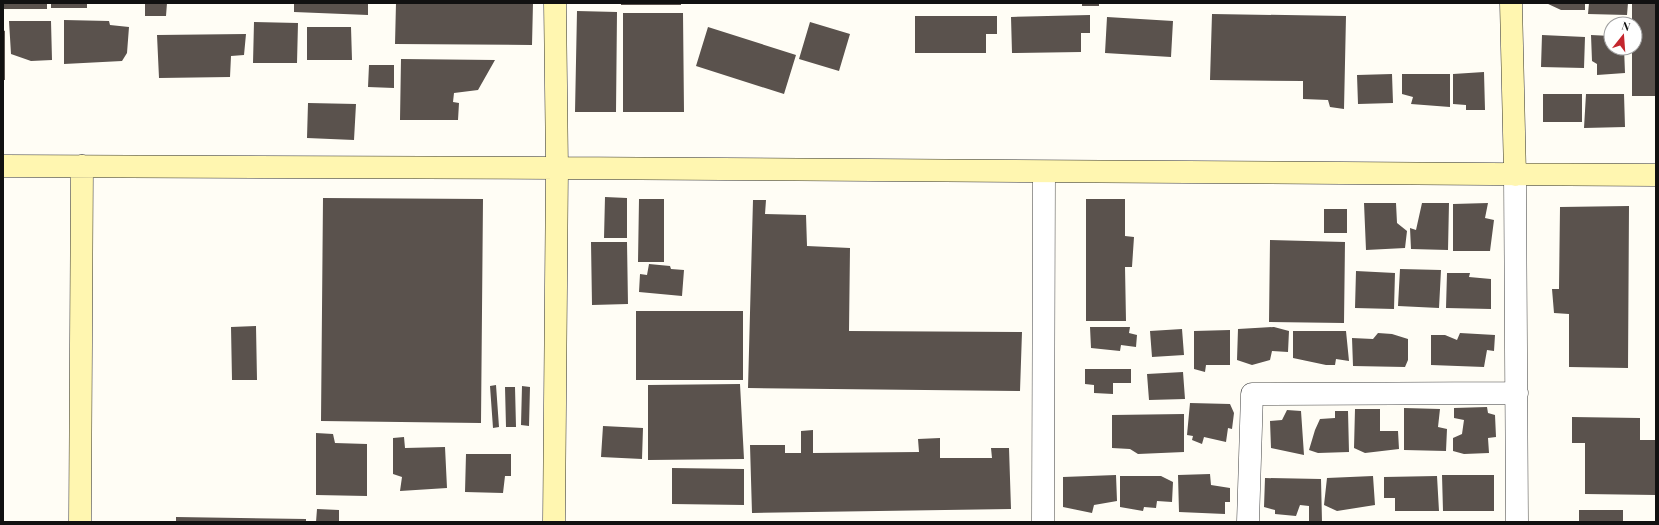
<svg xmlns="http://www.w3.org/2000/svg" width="1659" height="525" font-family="'Playfair Display',serif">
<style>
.building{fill:#5a524d}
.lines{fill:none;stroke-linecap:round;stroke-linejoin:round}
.street-casing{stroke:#444;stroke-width:23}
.secondary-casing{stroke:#333;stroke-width:23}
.street{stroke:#fff;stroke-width:22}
.secondary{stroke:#fff6b0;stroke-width:22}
</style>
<rect width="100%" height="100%" fill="#fffdf5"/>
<!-- building -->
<path class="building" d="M 3,3 L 47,3 L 47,9 L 3,9 Z
M 51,3 L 87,3 L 87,8 L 51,8 Z
M 145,3 L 167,3 L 166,16 L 145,16 Z
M 294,3 L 368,3 L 368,15 L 294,12 Z
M 396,3 L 533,3 L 532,45 L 395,44 Z
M 621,3 L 681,3 L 681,5 L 621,5 Z
M 1082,3 L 1099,3 L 1099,6 L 1082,6 Z
M 1546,3 L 1585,3 L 1585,10 L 1561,10 Z
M 1589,3 L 1628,3 L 1627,15 L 1588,14 Z
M 1632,3 L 1656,3 L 1656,96 L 1632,96 L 1632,48 L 1635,48 L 1635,24 L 1632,24 Z
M 577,11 L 617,12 L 616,112 L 575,112 Z
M 623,13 L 683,13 L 684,112 L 623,112 Z
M 1212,14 L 1346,16 L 1344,109 L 1330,107 L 1328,100 L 1303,99 L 1303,81 L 1210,80 Z
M 1090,15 L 1090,33 L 1081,33 L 1081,52 L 1012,53 L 1011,17 Z
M 915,16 L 997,16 L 997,34 L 986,34 L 986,53 L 915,53 Z
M 1107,17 L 1173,21 L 1171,57 L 1105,53 Z
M 64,20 L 109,21 L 110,25 L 129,27 L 127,53 L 122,61 L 64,64 Z
M 9,21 L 51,21 L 52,60 L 31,61 L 11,54 Z
M 254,22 L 298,23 L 297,63 L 253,63 Z
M 810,22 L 850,34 L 839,71 L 799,59 Z
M 307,27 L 351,27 L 352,60 L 307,60 Z
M 708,27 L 796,55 L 784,94 L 696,66 Z
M 3,30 L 5,31 L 5,80 L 3,80 Z
M 246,34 L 244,55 L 231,56 L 230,77 L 159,78 L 157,35 Z
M 1542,35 L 1585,37 L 1584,68 L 1541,67 Z
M 1591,35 L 1611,36 L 1611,48 L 1624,48 L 1625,73 L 1597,75 L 1597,64 L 1592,61 Z
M 401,59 L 495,60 L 478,90 L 454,93 L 453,102 L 459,103 L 458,120 L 400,120 Z
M 369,65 L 394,65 L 394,88 L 368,87 Z
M 1484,72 L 1485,110 L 1466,110 L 1466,105 L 1453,104 L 1453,74 Z
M 1392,74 L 1393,103 L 1358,104 L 1357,75 Z
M 1402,74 L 1450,74 L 1450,107 L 1411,104 L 1413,97 L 1402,94 Z
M 1543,94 L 1582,94 L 1582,122 L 1543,122 Z
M 1586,94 L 1624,94 L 1625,127 L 1584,128 Z
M 308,103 L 356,104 L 354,140 L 307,138 Z
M 605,197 L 627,198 L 627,238 L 604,238 Z
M 323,198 L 483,199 L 481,423 L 321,421 Z
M 639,199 L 664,199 L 664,262 L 638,262 Z
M 1086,199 L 1125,199 L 1125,236 L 1134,237 L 1132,267 L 1125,267 L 1126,321 L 1086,321 Z
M 753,200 L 766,200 L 765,214 L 806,215 L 807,246 L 850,248 L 849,331 L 1022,332 L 1020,391 L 748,388 Z
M 1364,203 L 1396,203 L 1397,223 L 1407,231 L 1405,248 L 1366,250 Z
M 1422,203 L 1449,203 L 1448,250 L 1411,249 L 1410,228 L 1416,230 Z
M 1488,203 L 1485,218 L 1494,220 L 1490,251 L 1453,251 L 1453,204 Z
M 1629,206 L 1628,368 L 1569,367 L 1569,314 L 1554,313 L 1552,289 L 1559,289 L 1560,207 Z
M 1324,209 L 1347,209 L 1347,233 L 1324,233 Z
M 1270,240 L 1345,242 L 1344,323 L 1269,322 Z
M 591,242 L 627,242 L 628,304 L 592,305 Z
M 649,264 L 670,266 L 671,269 L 684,270 L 682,296 L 639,292 L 640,274 L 647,275 Z
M 1400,269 L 1441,270 L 1439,308 L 1398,306 Z
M 1356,271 L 1395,273 L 1394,309 L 1355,308 Z
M 1447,273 L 1470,273 L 1469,277 L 1491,279 L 1491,309 L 1446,308 Z
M 636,311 L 743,311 L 743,380 L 636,380 Z
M 256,326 L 257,380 L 232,380 L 231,327 Z
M 1090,327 L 1130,327 L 1129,333 L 1137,335 L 1136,347 L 1121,345 L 1120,351 L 1091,348 Z
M 1274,327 L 1289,331 L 1288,352 L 1272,351 L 1270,360 L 1252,365 L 1237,360 L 1238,329 Z
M 1182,329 L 1184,355 L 1152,357 L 1150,331 Z
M 1230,330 L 1230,365 L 1206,365 L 1205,372 L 1194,369 L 1194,331 Z
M 1293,331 L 1346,331 L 1349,361 L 1336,359 L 1335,365 L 1326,365 L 1293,358 Z
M 1378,333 L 1392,334 L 1408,339 L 1408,360 L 1405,367 L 1353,366 L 1352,338 L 1373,339 Z
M 1460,333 L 1495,335 L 1494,351 L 1487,350 L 1484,367 L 1431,365 L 1431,335 L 1445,335 L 1457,340 Z
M 1085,369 L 1131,369 L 1131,383 L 1113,383 L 1113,394 L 1094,393 L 1094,385 L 1085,384 Z
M 1183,372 L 1185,399 L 1149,400 L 1147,374 Z
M 740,384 L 744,459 L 648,460 L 648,385 Z
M 496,385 L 499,427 L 493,428 L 490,386 Z
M 522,386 L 530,387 L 529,426 L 521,425 Z
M 505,387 L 515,387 L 516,427 L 506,427 Z
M 1190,403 L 1230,404 L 1234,413 L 1232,429 L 1228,428 L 1226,442 L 1204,437 L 1202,444 L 1192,440 L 1193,436 L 1187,435 Z
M 1487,407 L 1488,413 L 1495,415 L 1496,437 L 1488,438 L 1489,453 L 1464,454 L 1453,451 L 1453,438 L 1462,434 L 1464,420 L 1454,418 L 1454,408 Z
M 1404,408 L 1440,409 L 1438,427 L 1447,429 L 1446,451 L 1404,450 Z
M 1355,409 L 1380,409 L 1380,431 L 1398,431 L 1399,449 L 1365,453 L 1354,448 Z
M 1287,410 L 1301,411 L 1304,455 L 1271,448 L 1270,421 L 1282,420 Z
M 1335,411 L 1348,411 L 1349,452 L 1318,453 L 1309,450 L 1315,430 L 1320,419 L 1335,418 Z
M 1184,414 L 1184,452 L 1138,454 L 1130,449 L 1112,448 L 1112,415 Z
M 1572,417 L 1640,418 L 1640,440 L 1656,440 L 1656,495 L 1585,494 L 1585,443 L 1572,443 Z
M 603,426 L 643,428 L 642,459 L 601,457 Z
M 813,430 L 813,453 L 919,452 L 918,439 L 940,438 L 940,458 L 992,458 L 991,448 L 1009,448 L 1011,509 L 752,513 L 750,445 L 785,445 L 785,453 L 801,453 L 801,431 Z
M 316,433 L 333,434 L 335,443 L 367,444 L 367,496 L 316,495 Z
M 404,437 L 405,448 L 445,447 L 447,488 L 400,491 L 402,477 L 393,474 L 393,438 Z
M 466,454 L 511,454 L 511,476 L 505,476 L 503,493 L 465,492 Z
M 672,468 L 744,469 L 744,505 L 672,504 Z
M 1210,474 L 1211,485 L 1230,488 L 1230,502 L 1225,502 L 1225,514 L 1179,512 L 1178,475 Z
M 1116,475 L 1117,501 L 1094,505 L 1092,513 L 1063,507 L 1063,477 Z
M 1442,475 L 1494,475 L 1494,511 L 1443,511 Z
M 1120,476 L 1161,476 L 1173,482 L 1172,502 L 1157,501 L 1156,508 L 1144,507 L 1143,511 L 1120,507 Z
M 1373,476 L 1375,505 L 1337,511 L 1324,505 L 1327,478 Z
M 1437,476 L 1439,511 L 1395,511 L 1395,498 L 1384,498 L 1384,477 Z
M 1265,478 L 1321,479 L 1322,522 L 1309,522 L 1309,506 L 1300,505 L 1296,516 L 1275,514 L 1275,510 L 1264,507 Z
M 317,509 L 339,510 L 339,522 L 316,522 Z
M 1579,510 L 1623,510 L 1623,521 L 1579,521 Z
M 176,517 L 306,519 L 306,522 L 176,522 Z"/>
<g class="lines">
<!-- street casing -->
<g class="street-casing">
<path id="street" d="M 1515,175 L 1517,522
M 1043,522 L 1044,172
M 1248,522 L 1252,394 L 1517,393"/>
</g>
<!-- secondary casing -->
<g class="secondary-casing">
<path id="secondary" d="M 1511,3 L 1515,175
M 3,166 L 557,168 L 1656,175
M 80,522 L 82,166
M 554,522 L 557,168 L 555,3"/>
</g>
<!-- street -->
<use href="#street" class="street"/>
<!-- secondary -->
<use href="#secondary" class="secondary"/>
</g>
<!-- border -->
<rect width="1659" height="525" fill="none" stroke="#111111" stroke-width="8"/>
<!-- north arrow -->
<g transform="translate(1623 36) rotate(17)"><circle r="19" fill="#ffffff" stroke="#a0a0a0"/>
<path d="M0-3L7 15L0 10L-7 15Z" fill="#c4262e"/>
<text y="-6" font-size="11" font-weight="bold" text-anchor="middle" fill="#111111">N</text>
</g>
</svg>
